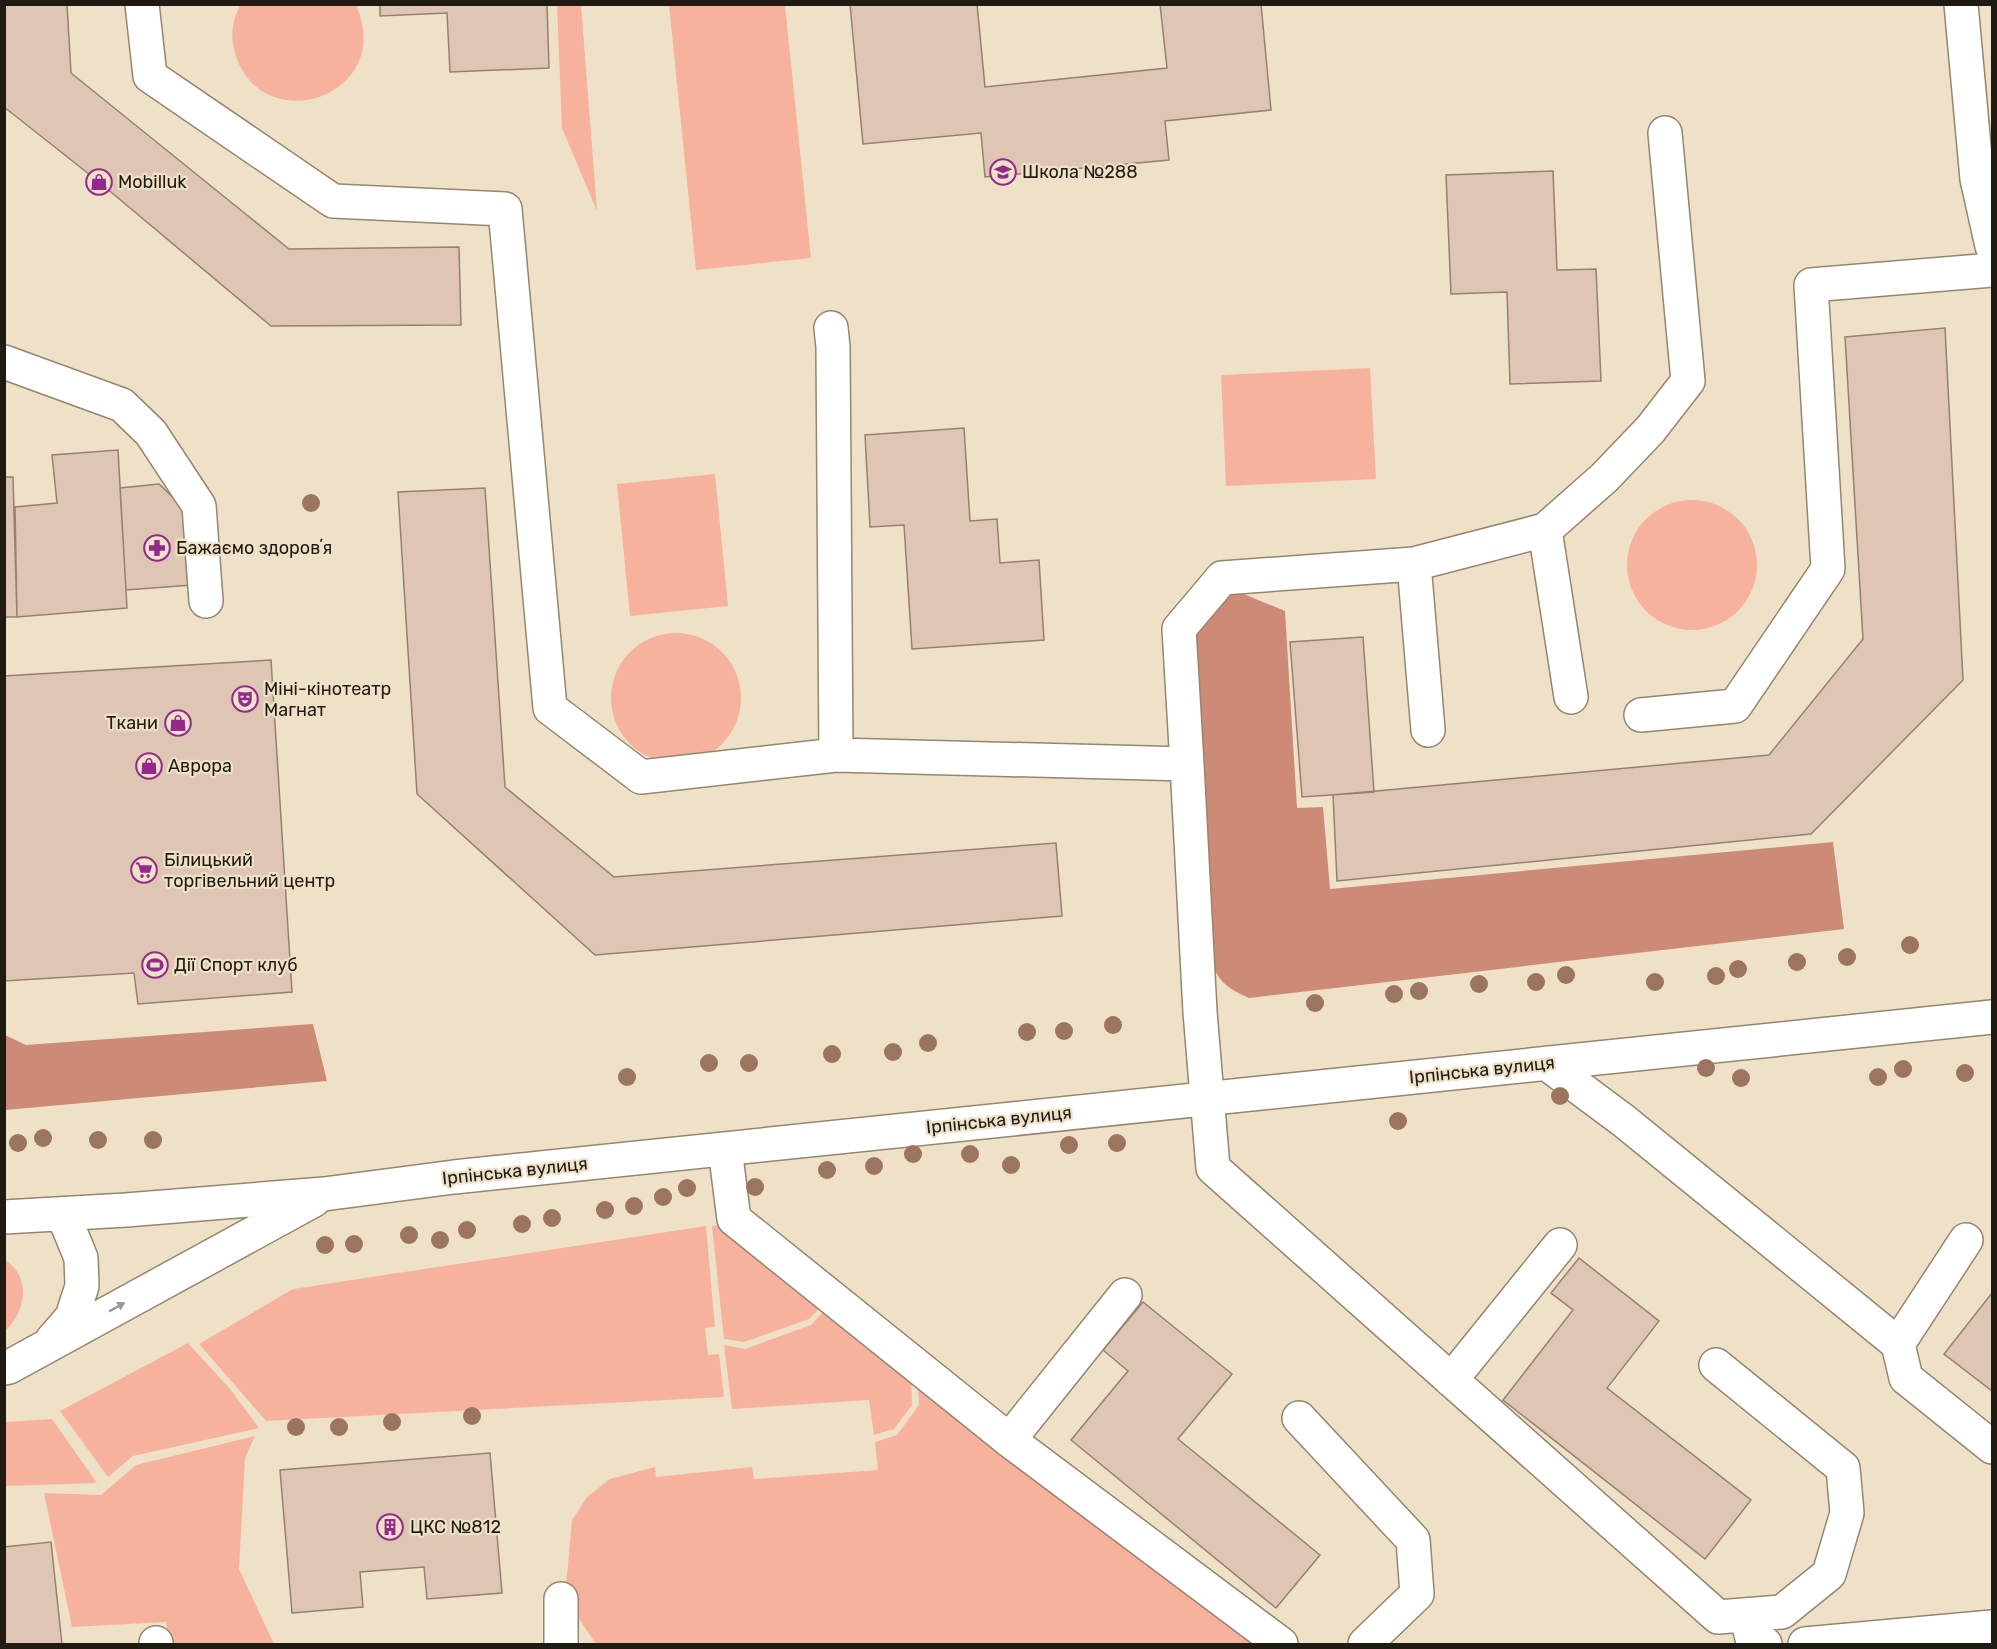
<svg xmlns="http://www.w3.org/2000/svg" width="1997" height="1649" font-family="Rubik,sans-serif">
<style>
.green{fill:#f7b29e}
.forest{fill:#cc8a77}
.building{fill:#dfc6b4;stroke:#96806f;stroke-width:1.5}
.lines{fill:none;stroke-linecap:round;stroke-linejoin:round}
.minor-casing{stroke:#94866f;stroke-width:36}
.minor{stroke:#fff;stroke-width:33}
.tree{fill:#9c7560}
.oneway{fill:#9b9894}
.labels{text-anchor:middle;dominant-baseline:central;stroke-width:4.5;stroke-linejoin:round;paint-order:stroke}
.poi-label{font-size:18px;fill:#201b12;stroke:#efe1c7;text-anchor:start}
.street-label{font-size:18px;fill:#201b12;stroke:#efe1c7}
</style>
<rect width="100%" height="100%" fill="#efe1c7"/>
<!-- green -->
<path class="green" d="M 241,4 L 356,5 C 397,97 260,141 235,53 C 230,36 232,20 241,4 Z
M 557,5 L 581,5 L 597,211 L 562,128 Z
M 669,5 L 785,5 L 811,258 L 696,270 Z
M 1370,368 L 1376,479 L 1226,486 L 1221,375 Z
M 715,474 L 728,606 L 630,616 L 617,484 Z
M1627 565a65 65 0 1 1 130 0a65 65 0 1 1-130 0Z
M611 698a65 65 0 1 1 130 0a65 65 0 1 1-130 0Z
M 734,1223 L 829,1299 L 809,1319 L 744,1342 L 724,1339 L 712,1226 Z
M 706,1226 L 715,1327 L 705,1328 L 708,1355 L 719,1354 L 724,1397 L 266,1421 L 199,1344 L 293,1289 Z
M 5,1260 C 32,1277 26,1312 5,1331 Z
M 833,1301 L 911,1363 L 912,1405 L 894,1429 L 874,1435 L 869,1400 L 732,1409 L 724,1345 L 745,1349 L 811,1325 Z
M 188,1343 L 231,1390 L 259,1428 L 133,1456 L 108,1477 L 60,1411 Z
M 917,1372 L 1262,1644 L 596,1644 L 565,1598 L 572,1520 L 587,1497 L 610,1479 L 655,1467 L 656,1477 L 752,1467 L 754,1479 L 878,1470 L 875,1442 L 897,1435 L 919,1405 Z
M 52,1419 L 97,1483 L 5,1486 L 5,1422 Z
M 255,1436 L 245,1458 L 239,1569 L 274,1644 L 170,1644 L 166,1622 L 72,1627 L 44,1493 L 101,1495 L 136,1465 Z"/>
<!-- forest -->
<path class="forest" d="M 1229,588 L 1285,611 L 1297,808 L 1323,807 L 1330,889 L 1833,842 L 1844,929 L 1249,998 C 1219,985 1216,976 1206,947 L 1190,631 Z
M 313,1024 L 327,1081 L 5,1110 L 5,1035 L 26,1045 Z"/>
<!-- building -->
<path class="building" d="M 4,4 L 67,4 L 71,73 L 289,249 L 459,247 L 461,325 L 271,326 L 99,182 L 4,107 Z
M 380,4 L 547,4 L 549,68 L 450,72 L 447,13 L 380,16 Z
M 850,4 L 977,4 L 985,87 L 1167,68 L 1160,4 L 1261,4 L 1271,110 L 1165,121 L 1169,160 L 985,177 L 981,133 L 863,144 Z
M 1553,171 L 1557,270 L 1596,269 L 1601,381 L 1510,384 L 1507,292 L 1451,294 L 1446,175 Z
M 1945,328 L 1963,680 L 1811,834 L 1337,881 L 1333,795 L 1769,755 L 1863,639 L 1845,337 Z
M 964,428 L 970,521 L 997,519 L 1000,563 L 1039,560 L 1044,640 L 912,649 L 904,525 L 870,527 L 865,435 Z
M 118,450 L 127,608 L 17,617 L 15,507 L 57,503 L 52,455 Z
M 4,477 L 13,477 L 17,617 L 4,617 Z
M 159,484 L 187,511 L 192,585 L 126,590 L 120,488 Z
M 485,488 L 505,787 L 614,877 L 1056,843 L 1062,916 L 595,955 L 417,794 L 398,492 Z
M 1363,637 L 1374,792 L 1302,797 L 1290,642 Z
M 271,660 L 292,992 L 138,1004 L 134,973 L 4,981 L 4,676 Z
M 1579,1258 L 1659,1321 L 1607,1388 L 1751,1500 L 1705,1559 L 1503,1400 L 1573,1310 L 1551,1293 Z
M 1992,1293 L 1992,1391 L 1944,1354 Z
M 1143,1302 L 1232,1374 L 1178,1439 L 1320,1555 L 1276,1608 L 1071,1440 L 1128,1371 L 1103,1350 Z
M 490,1453 L 502,1593 L 427,1599 L 424,1567 L 360,1572 L 363,1607 L 292,1613 L 280,1470 Z
M 51,1542 L 62,1644 L 4,1644 L 4,1547 Z"/>
<g class="lines">
<!-- minor casing -->
<g class="minor-casing">
<path id="minor" d="M 142,4 L 150,76 L 333,201 L 505,209 L 550,708 L 641,777 L 836,755 L 1187,764 L 1200,1012 L 1213,1168 L 1718,1617 L 1782,1612 L 1829,1574 L 1847,1513 L 1843,1468 L 1716,1365
M 1961,4 L 1977,179 L 1992,246
M 831,328 L 833,347 L 836,755
M 4,362 L 122,405 L 151,433 L 199,506 L 206,601
M 1545,530 L 1571,697
M 1414,564 L 1428,730
M 1641,715 L 1735,706 L 1828,569 L 1811,285 L 1992,270
M 1187,764 L 1179,629 L 1222,578 L 1414,564 L 1545,530 L 1604,478 L 1650,430 L 1688,381 L 1665,133
M 1546,1063 L 1624,1121 L 1898,1344 L 1906,1378 L 1992,1447
M 725,1149 L 734,1219 L 1009,1440 L 1281,1644
M 4,1217 L 126,1210 L 324,1194 L 454,1177 L 1992,1017
M 52,1340 L 72,1317 L 82,1286 L 81,1258 L 63,1214
M 1898,1344 L 1966,1240
M 4,1368 L 9,1367 L 314,1200
M 1451,1380 L 1560,1245
M 1299,1418 L 1413,1540 L 1417,1594 L 1365,1644
M 1009,1440 L 1125,1295
M 1746,1615 L 1752,1638 L 1765,1644
M 156,1643 L 156,1644
M 561,1644 L 561,1599
M 1805,1644 L 1992,1627"/>
</g>
<!-- minor -->
<use href="#minor" class="minor"/>
</g>
<!-- trees -->
<g class="tree">
<circle cx="311" cy="503" r="9"/>
<circle cx="1910" cy="945" r="9"/>
<circle cx="1847" cy="957" r="9"/>
<circle cx="1797" cy="962" r="9"/>
<circle cx="1738" cy="969" r="9"/>
<circle cx="1566" cy="975" r="9"/>
<circle cx="1716" cy="976" r="9"/>
<circle cx="1536" cy="982" r="9"/>
<circle cx="1655" cy="982" r="9"/>
<circle cx="1479" cy="984" r="9"/>
<circle cx="1419" cy="991" r="9"/>
<circle cx="1394" cy="994" r="9"/>
<circle cx="1315" cy="1003" r="9"/>
<circle cx="1113" cy="1025" r="9"/>
<circle cx="1064" cy="1031" r="9"/>
<circle cx="1027" cy="1032" r="9"/>
<circle cx="928" cy="1043" r="9"/>
<circle cx="893" cy="1052" r="9"/>
<circle cx="832" cy="1054" r="9"/>
<circle cx="709" cy="1063" r="9"/>
<circle cx="749" cy="1063" r="9"/>
<circle cx="1706" cy="1068" r="9"/>
<circle cx="1903" cy="1069" r="9"/>
<circle cx="1965" cy="1073" r="9"/>
<circle cx="627" cy="1077" r="9"/>
<circle cx="1878" cy="1077" r="9"/>
<circle cx="1741" cy="1078" r="9"/>
<circle cx="1560" cy="1096" r="9"/>
<circle cx="1398" cy="1121" r="9"/>
<circle cx="43" cy="1138" r="9"/>
<circle cx="98" cy="1140" r="9"/>
<circle cx="153" cy="1140" r="9"/>
<circle cx="18" cy="1143" r="9"/>
<circle cx="1117" cy="1143" r="9"/>
<circle cx="1069" cy="1145" r="9"/>
<circle cx="913" cy="1154" r="9"/>
<circle cx="970" cy="1154" r="9"/>
<circle cx="1011" cy="1165" r="9"/>
<circle cx="874" cy="1166" r="9"/>
<circle cx="827" cy="1170" r="9"/>
<circle cx="755" cy="1187" r="9"/>
<circle cx="687" cy="1188" r="9"/>
<circle cx="663" cy="1197" r="9"/>
<circle cx="634" cy="1206" r="9"/>
<circle cx="605" cy="1210" r="9"/>
<circle cx="552" cy="1218" r="9"/>
<circle cx="522" cy="1224" r="9"/>
<circle cx="467" cy="1230" r="9"/>
<circle cx="409" cy="1235" r="9"/>
<circle cx="440" cy="1240" r="9"/>
<circle cx="354" cy="1244" r="9"/>
<circle cx="325" cy="1245" r="9"/>
<circle cx="472" cy="1416" r="9"/>
<circle cx="392" cy="1422" r="9"/>
<circle cx="296" cy="1427" r="9"/>
<circle cx="339" cy="1427" r="9"/>
</g>
<!-- one-way arrows -->
<defs><path id="oneway-solid" d="M-6-.8H1V-3.2L6.5 0L1 3.2V.8H-6Z" transform="scale(1.5)"/></defs>
<use class="oneway" href="#oneway-solid" transform="translate(117 1307) rotate(-29)"/>
<!-- icons -->
<defs>
<g id="school-ring" transform="scale(1.35)"><circle r="9.5" fill="#efe1c7" stroke="#93298c" stroke-width="1.5"/><path d="M0-5L7-2L0 1L-7-2ZM-4 1L0 2.5L4 1V4Q0 6-4 4Z" fill="#93298c"/></g>
<g id="shop-ring" transform="scale(1.35)"><circle r="9.5" fill="#efe1c7" stroke="#93298c" stroke-width="1.5"/><path d="M-5-2.5h2.3a2.7 3.5 0 0 1 5.4 0H5L5.5 6h-11ZM-1.5-2.5h3a1.5 2.3 0 0 0-3 0Z" fill="#93298c"/></g>
<g id="pharmacy-ring" transform="scale(1.35)"><circle r="9.5" fill="#efe1c7" stroke="#93298c" stroke-width="1.5"/><path d="M-2-6h4v4h4v4h-4v4h-4v-4h-4v-4h4Z" fill="#93298c"/></g>
<g id="theatre-ring" transform="scale(1.35)"><circle r="9.5" fill="#efe1c7" stroke="#93298c" stroke-width="1.5"/><path d="M-5-5.5Q0-4 5-5.5V0Q5 5 0 6Q-5 5-5 0ZM-3.3-2.5H-1v1.5H-3.3ZM1-2.5H3.3v1.5H1ZM-2.8 1Q0 5.5 2.8 1Z" fill="#93298c"/></g>
<g id="supermarket-ring" transform="scale(1.35)"><circle r="9.5" fill="#efe1c7" stroke="#93298c" stroke-width="1.5"/><path d="M-6-5.5h2.5l.6 2H6L4.5 2H-2.5L-4.4-4H-6ZM-1.5 3.2a1.3 1.3 0 1 0 .1 0ZM3 3.2a1.3 1.3 0 1 0 .1 0Z" fill="#93298c"/></g>
<g id="stadium-ring" transform="scale(1.35)"><circle r="9.5" fill="#efe1c7" stroke="#93298c" stroke-width="1.5"/><path d="M0-5a6.5 5 0 1 0 0 10a6.5 5 0 1 0 0-10ZM-3.5-1.8h7v3.6h-7Z" fill="#93298c"/></g>
<g id="building-ring" transform="scale(1.35)"><circle r="9.5" fill="#efe1c7" stroke="#93298c" stroke-width="1.5"/><path d="M-4-6H4V6H1V3H-1V6H-4ZM-2.5-4.3h1.7v1.8h-1.7ZM.8-4.3h1.7v1.8H.8ZM-2.5-1h1.7V.8h-1.7ZM.8-1h1.7V.8H.8Z" fill="#93298c"/></g>
</defs>
<g fill-rule="evenodd">
<use href="#school-ring" x="1003" y="172"/>
<use href="#shop-ring" x="99" y="182"/>
<use href="#pharmacy-ring" x="157" y="548"/>
<use href="#theatre-ring" x="245" y="699"/>
<use href="#shop-ring" x="178" y="723"/>
<use href="#shop-ring" x="149" y="766"/>
<use href="#supermarket-ring" x="144" y="870"/>
<use href="#stadium-ring" x="155" y="965"/>
<use href="#building-ring" x="390" y="1527"/>
</g>
<g class="labels">
<!-- poi labels -->
<g class="poi-label">
<text x="1022" y="172">Школа №288</text>
<text x="118" y="182">Mobilluk</text>
<text x="176" y="548">Бажаємо здоровʼя</text>
<text x="264" y="689">Міні-кінотеатр<tspan x="264" dy="21">Магнат</tspan></text>
<text x="158" y="723" text-anchor="end">Ткани</text>
<text x="168" y="766">Аврора</text>
<text x="164" y="860">Білицький<tspan x="164" dy="21">торгівельний центр</tspan></text>
<text x="174" y="965">Дії Спорт клуб</text>
<text x="410" y="1527">ЦКС №812</text>
</g>
<!-- street labels -->
<g class="street-label">
<text transform="translate(1482 1070) rotate(-6)">Ірпінська вулиця</text>
<text transform="translate(999 1120) rotate(-6)">Ірпінська вулиця</text>
<text transform="translate(515 1171) rotate(-6)">Ірпінська вулиця</text>
</g>
</g>
<!-- border -->
<rect width="1997" height="1649" fill="none" stroke="#201b12" stroke-width="12"/>
</svg>
